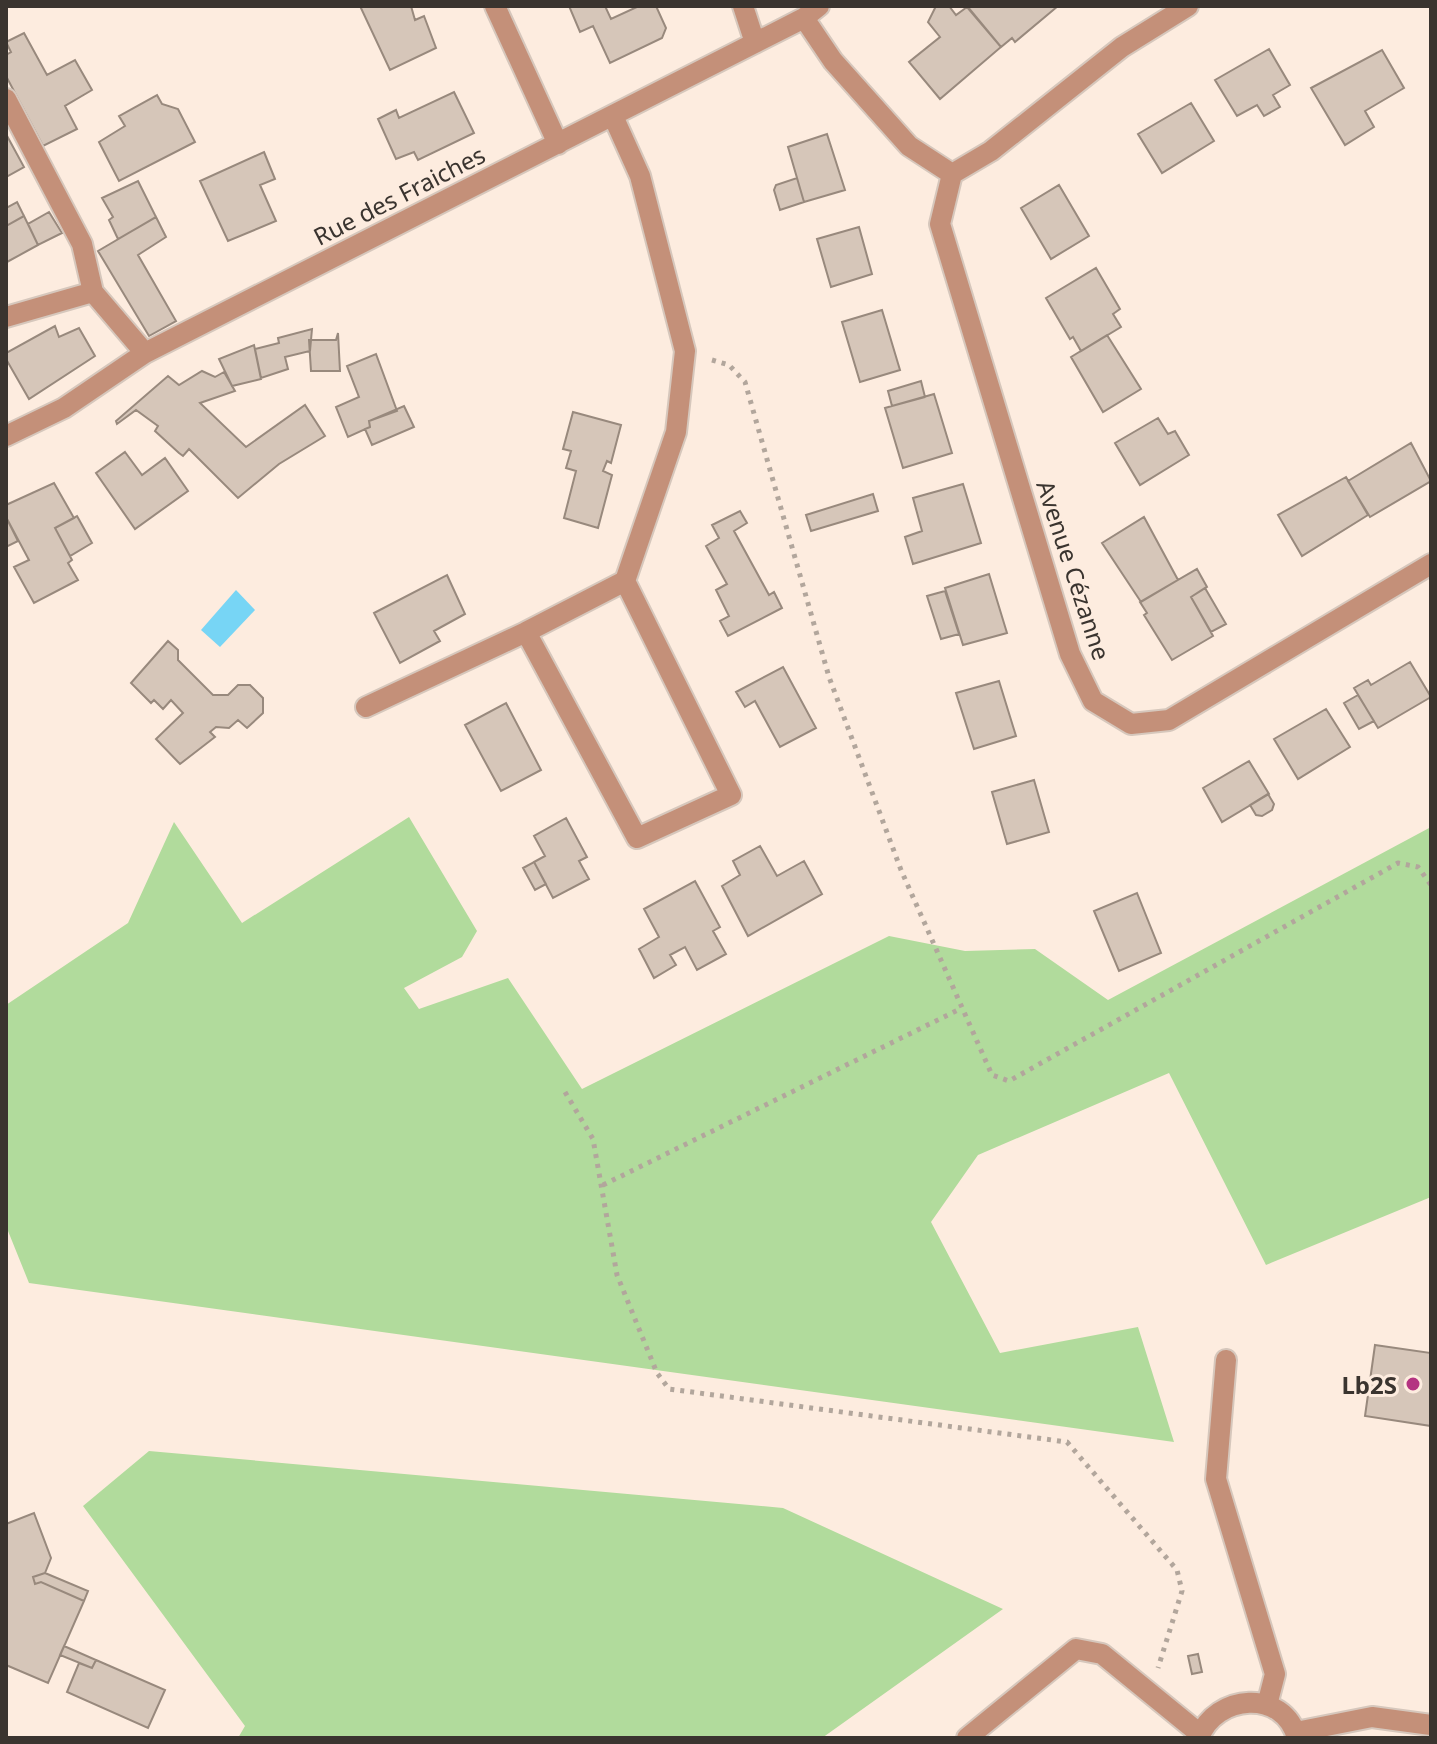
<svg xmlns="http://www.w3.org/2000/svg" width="1437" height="1744" font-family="'Noto Sans',sans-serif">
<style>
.green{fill:#b1db9c}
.water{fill:#77d5f5}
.building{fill:#d6c6b9;stroke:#98897d;stroke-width:2}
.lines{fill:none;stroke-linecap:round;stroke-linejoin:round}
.minor-casing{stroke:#d6c7bc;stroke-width:24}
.path{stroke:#b2a69c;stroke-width:5;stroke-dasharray:4 6;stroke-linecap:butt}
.minor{stroke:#c49079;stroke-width:20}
.poi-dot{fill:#b43481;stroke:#fdecdf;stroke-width:3}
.labels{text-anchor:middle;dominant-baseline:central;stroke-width:6;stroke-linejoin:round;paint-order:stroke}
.street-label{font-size:24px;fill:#3a342f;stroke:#fdecdf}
.poi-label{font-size:24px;font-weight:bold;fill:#3a342f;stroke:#fdecdf;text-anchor:end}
</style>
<rect width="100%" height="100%" fill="#fdecdf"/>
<!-- green -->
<path class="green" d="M 409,817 L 477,931 L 462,957 L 404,988 L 419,1009 L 508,978 L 582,1089 L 889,936 L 965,951 L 1035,949 L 1108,1000 L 1431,827 L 1431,1197 L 1266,1265 L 1169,1073 L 978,1155 L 931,1222 L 1000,1353 L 1138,1327 L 1174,1442 L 29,1283 L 6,1226 L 6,1005 L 128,923 L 174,822 L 242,923 Z
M 149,1451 L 783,1508 L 1003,1609 L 822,1738 L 238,1738 L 245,1726 L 83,1506 Z"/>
<!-- water -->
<path class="water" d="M 236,590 L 255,610 L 220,647 L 201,630 Z"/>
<!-- building -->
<path class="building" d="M 360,6 L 411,6 L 415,20 L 424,16 L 436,48 L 390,70 Z
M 569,6 L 605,6 L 611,19 L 639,6 L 656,6 L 666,28 L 662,38 L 610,63 L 593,26 L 580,32 Z
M 936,6 L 949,6 L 956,15 L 967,7 L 1001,47 L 940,99 L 909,62 L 940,37 L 928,22 Z
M 1058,6 L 1015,42 L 1012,38 L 1001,47 L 967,6 Z
M 24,33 L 47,75 L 75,60 L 92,90 L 65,106 L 77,129 L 43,146 L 6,76 L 6,55 L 11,52 L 6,42 Z
M 1269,49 L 1290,85 L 1273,95 L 1280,107 L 1264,116 L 1257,105 L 1237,116 L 1215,80 Z
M 1382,50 L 1404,88 L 1365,111 L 1374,127 L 1345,145 L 1311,88 Z
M 454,92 L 474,133 L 418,160 L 414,152 L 396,159 L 378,119 L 396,110 L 399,118 Z
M 157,95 L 162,104 L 178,109 L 195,142 L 119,181 L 99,142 L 125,126 L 119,116 Z
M 1191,103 L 1214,141 L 1162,173 L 1138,134 Z
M 6,134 L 24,167 L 6,177 Z
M 827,134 L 845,190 L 804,202 L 788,147 Z
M 264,152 L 275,179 L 260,185 L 276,221 L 228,241 L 200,181 Z
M 797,178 L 804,202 L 780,210 L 774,190 L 776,185 Z
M 138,181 L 156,217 L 118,239 L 109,220 L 113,217 L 102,198 Z
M 1059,185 L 1089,236 L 1051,259 L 1021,208 Z
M 17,202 L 24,216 L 6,226 L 6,208 Z
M 49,212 L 62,233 L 38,245 L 28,224 Z
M 24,216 L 38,245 L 7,262 L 6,226 Z
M 156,217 L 166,237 L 138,255 L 176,321 L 149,336 L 98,251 Z
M 859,227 L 872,274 L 831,287 L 817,239 Z
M 1096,268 L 1120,309 L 1113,314 L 1121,327 L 1081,351 L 1073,337 L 1070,339 L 1046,298 Z
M 882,310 L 900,370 L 860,382 L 842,322 Z
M 55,326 L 59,337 L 79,328 L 95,356 L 29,399 L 6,359 L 6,353 Z
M 312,329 L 310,351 L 285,357 L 288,369 L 261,378 L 255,349 L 279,343 L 278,338 Z
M 338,333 L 340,371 L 311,371 L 309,340 L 336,340 Z
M 1107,335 L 1141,389 L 1103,412 L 1071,357 Z
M 254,345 L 261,379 L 232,386 L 219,359 Z
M 376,354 L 397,411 L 369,421 L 370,427 L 348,437 L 336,407 L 359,397 L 347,366 Z
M 202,371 L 215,377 L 224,372 L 235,391 L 200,403 L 246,447 L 305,405 L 325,436 L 279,464 L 238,498 L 189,449 L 183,456 L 179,453 L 155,431 L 158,426 L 136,410 L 117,424 L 116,421 L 168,376 L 179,385 Z
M 921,381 L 925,397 L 892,406 L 888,391 Z
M 934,394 L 952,453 L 903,468 L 885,408 Z
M 404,406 L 414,427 L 372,445 L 365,429 L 370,427 L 369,421 Z
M 573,412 L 621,425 L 611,463 L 607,461 L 603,471 L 612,475 L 598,528 L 564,518 L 576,471 L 566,468 L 571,451 L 563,449 Z
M 1158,418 L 1168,434 L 1175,431 L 1189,455 L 1140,485 L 1115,443 Z
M 1411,443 L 1431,481 L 1370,517 L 1348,481 Z
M 125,452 L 142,475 L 165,458 L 188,491 L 135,529 L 96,473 Z
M 1346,477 L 1368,515 L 1302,556 L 1278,515 Z
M 54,483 L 74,518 L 55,528 L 72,560 L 68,563 L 78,580 L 34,603 L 14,567 L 29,560 L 6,517 L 6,505 Z
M 963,484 L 981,543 L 913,564 L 905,537 L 922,531 L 913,498 Z
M 873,494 L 878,511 L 811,531 L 806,515 Z
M 740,511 L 747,523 L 734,531 L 769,595 L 774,592 L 782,608 L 728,636 L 720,621 L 729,616 L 716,590 L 727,584 L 706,546 L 719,538 L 712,525 Z
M 77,516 L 92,543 L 70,556 L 55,528 Z
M 6,517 L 18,541 L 6,547 Z
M 1144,517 L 1178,580 L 1141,602 L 1102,543 Z
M 1197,569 L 1207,587 L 1191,597 L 1213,636 L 1172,660 L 1144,615 L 1147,613 L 1140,602 Z
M 989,574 L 1007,633 L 963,645 L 945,588 Z
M 447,575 L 465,614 L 434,631 L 440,641 L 400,663 L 374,613 Z
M 1205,588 L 1226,624 L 1211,632 L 1191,597 Z
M 945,591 L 959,634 L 941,639 L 927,596 Z
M 168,641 L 178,650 L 178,660 L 213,695 L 228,695 L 238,685 L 250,685 L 263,698 L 263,713 L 247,728 L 238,720 L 229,728 L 216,727 L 210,732 L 215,737 L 180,764 L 156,739 L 183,713 L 171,700 L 163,709 L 154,700 L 151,703 L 131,683 Z
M 1410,662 L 1431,697 L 1378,728 L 1354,688 L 1368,680 L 1371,685 Z
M 783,667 L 816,728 L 780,747 L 755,701 L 745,707 L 736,692 Z
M 999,681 L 1016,736 L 974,749 L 956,693 Z
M 1358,695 L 1374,721 L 1359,729 L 1344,703 Z
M 506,703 L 541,770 L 501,791 L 465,725 Z
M 1326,709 L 1350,747 L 1298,779 L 1274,739 Z
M 1249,761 L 1269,794 L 1222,822 L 1203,788 Z
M 1034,780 L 1049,832 L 1007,844 L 992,792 Z
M 1268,794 L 1274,804 L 1272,810 L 1262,816 L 1256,815 L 1250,805 Z
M 566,818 L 587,857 L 579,861 L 589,879 L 553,898 L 534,862 L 545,856 L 534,836 Z
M 760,846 L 777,876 L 804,861 L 822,894 L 748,936 L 722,886 L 740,875 L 733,861 Z
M 534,862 L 546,884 L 535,890 L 523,868 Z
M 695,881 L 720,927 L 713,931 L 726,954 L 697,970 L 685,947 L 670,955 L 676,965 L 654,978 L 639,949 L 659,937 L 644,909 Z
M 1137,893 L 1161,953 L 1119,971 L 1094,911 Z
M 1375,1345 L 1431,1353 L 1431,1426 L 1365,1416 Z
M 34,1513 L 51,1558 L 45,1573 L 33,1577 L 35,1584 L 41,1582 L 84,1601 L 48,1683 L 6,1665 L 6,1524 Z
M 45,1573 L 88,1591 L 84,1601 L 41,1582 L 35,1584 L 33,1577 Z
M 64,1646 L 96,1660 L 92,1668 L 60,1655 Z
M 1198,1654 L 1202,1672 L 1192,1674 L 1188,1656 Z
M 96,1660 L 165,1690 L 148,1728 L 67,1692 L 79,1663 L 92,1668 Z"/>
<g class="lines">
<!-- minor casing -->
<g class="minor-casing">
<path id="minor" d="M 495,6 L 558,144
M 743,6 L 755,43
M 1188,6 L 1122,47 L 991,151 L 952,174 L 940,224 L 1070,654 L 1093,701 L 1131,724 L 1169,720 L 1431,564
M 804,18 L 833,61 L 909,146 L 952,174
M 6,99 L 82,244 L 93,292 L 145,353
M 613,116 L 640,176 L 685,351 L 676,432 L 625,581 L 526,632 L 637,838 L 731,795 L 625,581
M 6,317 L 93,292
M 6,436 L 64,408 L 145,353 L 804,18 L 819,6
M 366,707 L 526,632
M 1226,1360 L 1216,1479 L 1275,1674 L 1267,1705
M 1296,1732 L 1372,1717 L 1431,1725
M 967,1738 L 1076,1649 L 1102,1654 L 1200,1734
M 1199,1738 C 1215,1694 1284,1688 1297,1738"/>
</g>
<!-- path -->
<path class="path" d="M 712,360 L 729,365 L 745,382 L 829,677 L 901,870 L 992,1075 L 1009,1081 L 1398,863 L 1418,867 L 1431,885
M 565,1092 L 593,1139 L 617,1275 L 657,1373 L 669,1389 L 1067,1442 L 1177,1570 L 1182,1591 L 1158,1668
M 603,1185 L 960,1009"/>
<!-- minor -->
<use href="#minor" class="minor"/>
</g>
<!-- markers -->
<circle class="poi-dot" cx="1413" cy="1384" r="8"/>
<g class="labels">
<!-- street labels -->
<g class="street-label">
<text transform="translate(399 195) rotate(-27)">Rue des Fraiches</text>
<text transform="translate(1074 570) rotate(72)">Avenue Cézanne</text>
</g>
<!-- poi labels -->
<g class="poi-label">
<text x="1397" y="1384">Lb2S</text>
</g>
</g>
<!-- border -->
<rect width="1437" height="1744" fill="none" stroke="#3a342f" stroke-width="16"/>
</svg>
